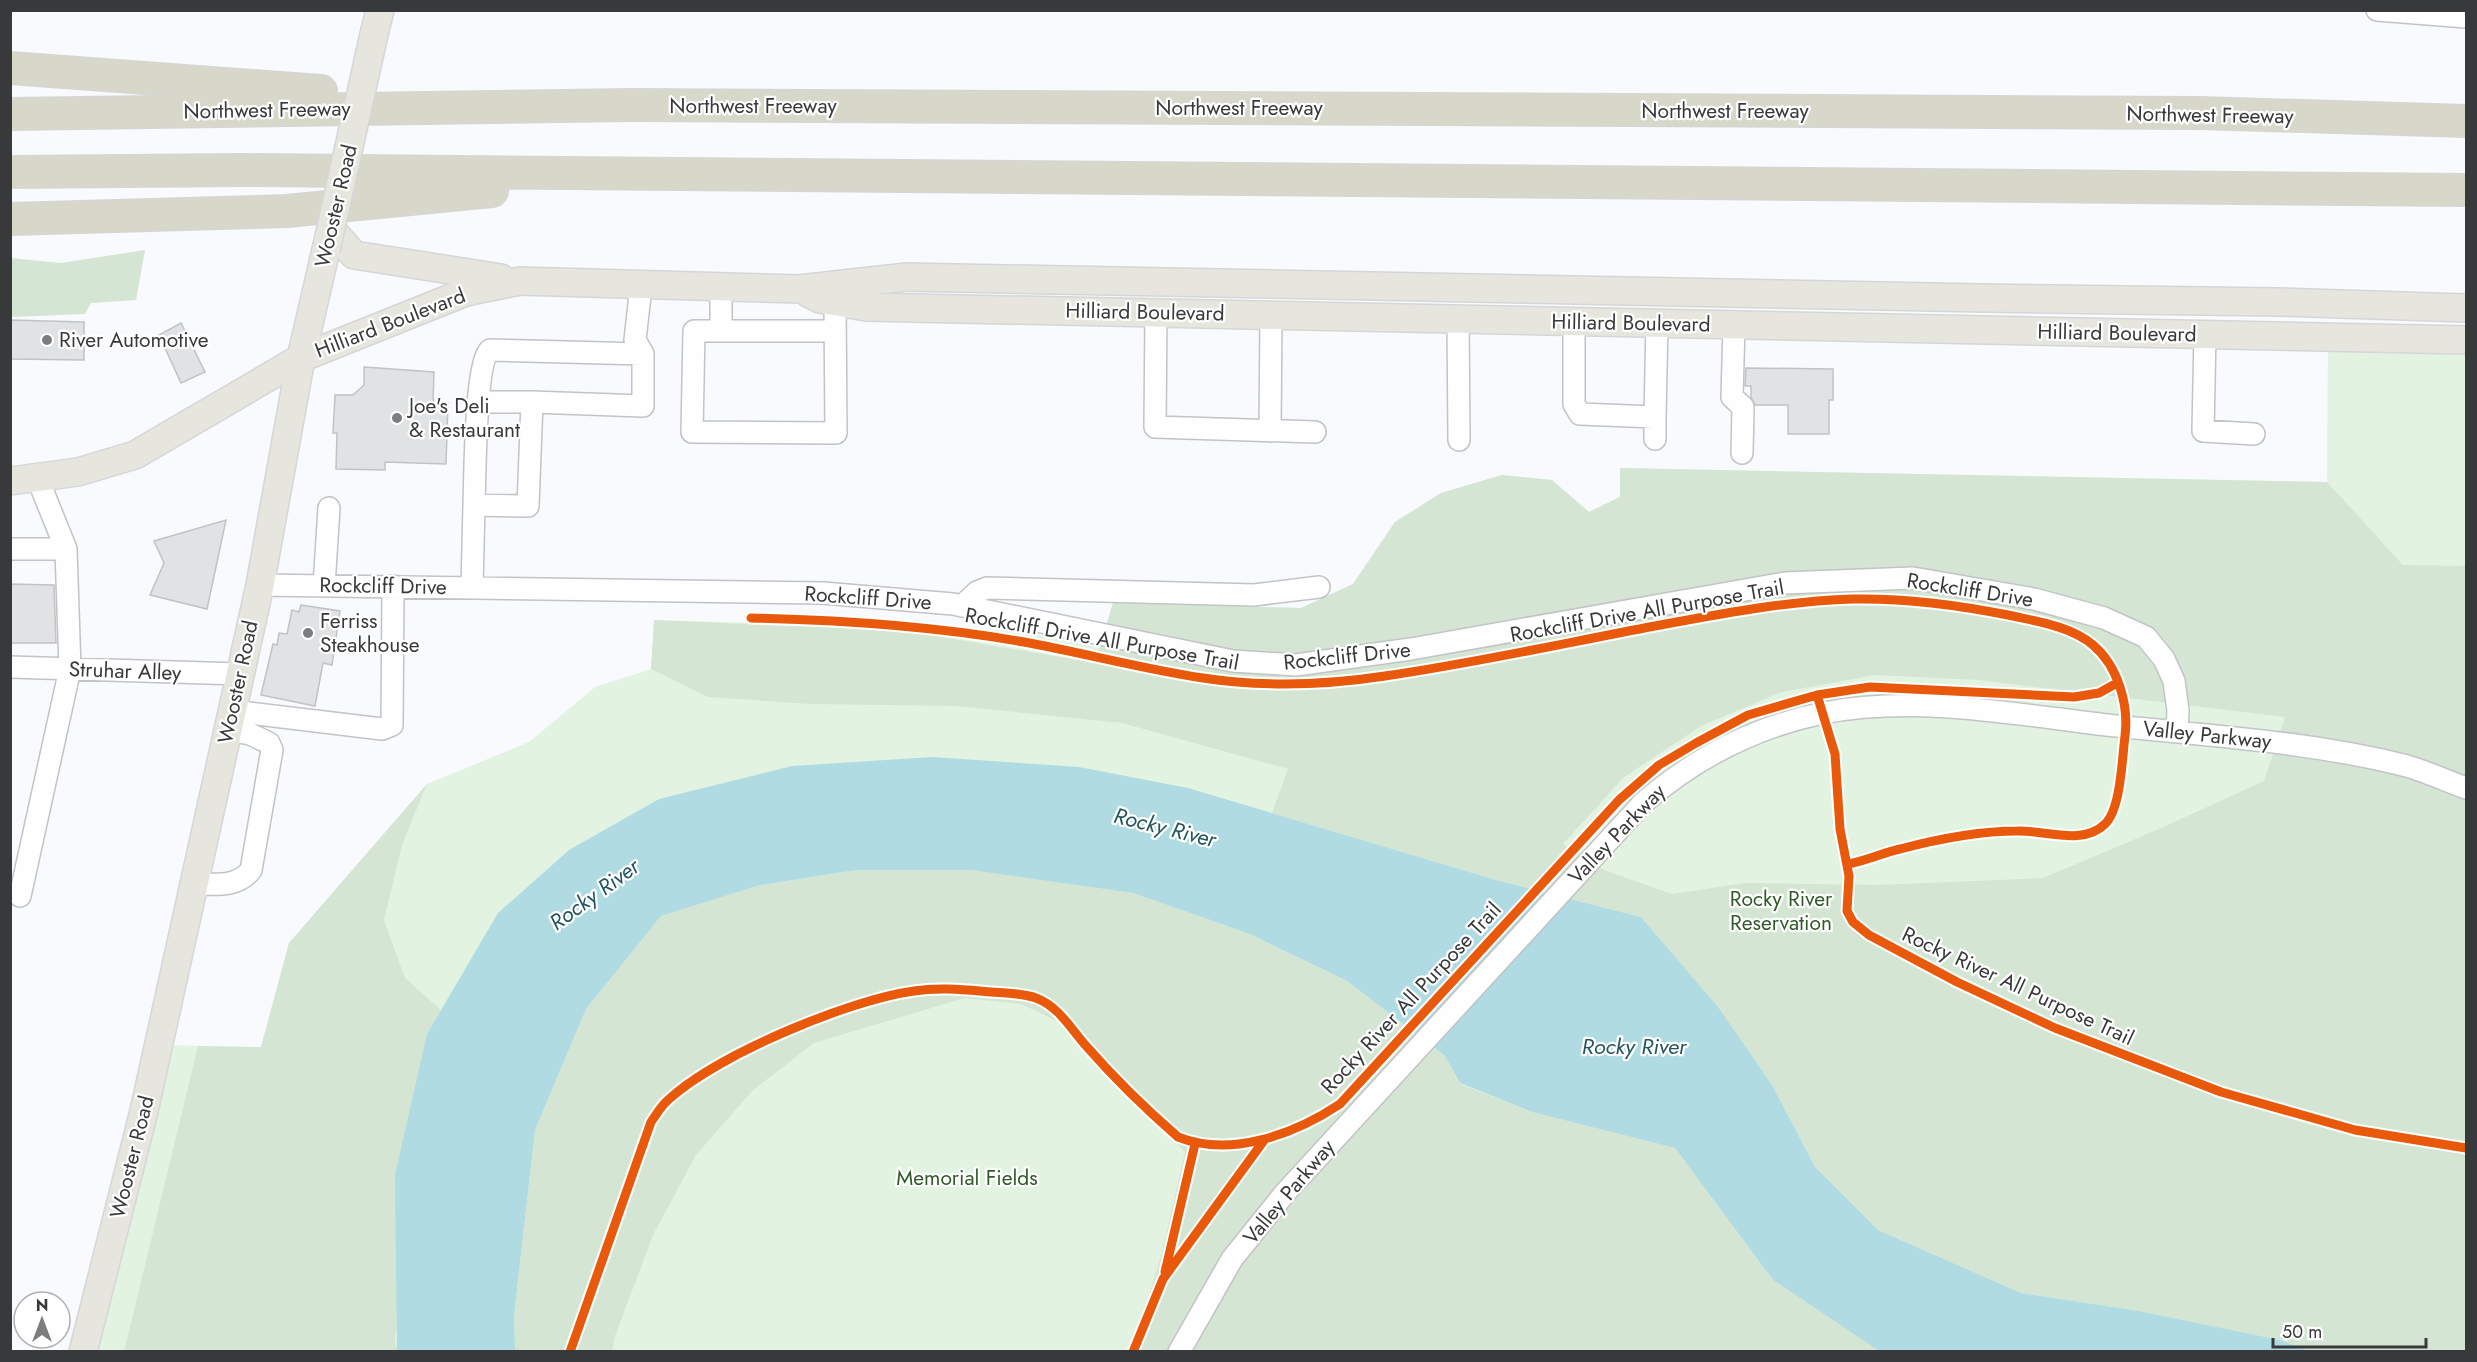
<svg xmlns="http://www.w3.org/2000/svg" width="2477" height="1362" font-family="Jost,sans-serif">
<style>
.green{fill:#e2f4e1}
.forest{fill:#d4e6d3;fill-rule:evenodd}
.water{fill:#b1dbe3}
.building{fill:#e0e2e4;stroke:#c1c2c5;stroke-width:1.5}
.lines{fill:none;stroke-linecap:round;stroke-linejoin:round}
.minor-casing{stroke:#c2c3c5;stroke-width:24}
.major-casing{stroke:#d5d6d7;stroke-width:30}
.highway-casing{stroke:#d5d6d7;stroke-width:34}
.minor{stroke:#fefeff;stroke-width:21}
.major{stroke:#e6e6de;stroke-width:27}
.highway{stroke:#d7d7ca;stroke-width:32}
.major-bridge-casing{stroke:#d5d6d7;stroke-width:30;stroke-linecap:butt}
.major-bridge{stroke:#e6e6de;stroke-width:27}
.cycleway-casing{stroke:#fff;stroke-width:13}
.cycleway{stroke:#e8590c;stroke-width:9}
.poi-dot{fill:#7b7d7e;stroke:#fff;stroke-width:2}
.labels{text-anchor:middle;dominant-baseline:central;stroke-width:4.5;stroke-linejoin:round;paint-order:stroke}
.street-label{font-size:21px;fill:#38393a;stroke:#fff}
.poi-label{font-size:21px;fill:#38393a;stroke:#fff;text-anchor:start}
.park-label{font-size:21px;fill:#2f5a27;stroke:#fff}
.water-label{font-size:22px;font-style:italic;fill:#22555d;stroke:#fff}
</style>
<rect width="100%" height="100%" fill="#f8fafd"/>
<!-- green -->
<path class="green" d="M 2328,346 L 2466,349 L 2466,1351 L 88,1352 L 160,1045 L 261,1047 L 289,943 L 427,784 L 529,742 L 595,687 L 651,669 L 654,620 L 1002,630 L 1035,634 L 1100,648 L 1113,603 L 1301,608 L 1353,584 L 1395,522 L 1441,493 L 1502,475 L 1552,480 L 1589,512 L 1620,497 L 1620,468 L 2327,482 Z"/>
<!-- forest -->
<path class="forest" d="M 145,250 L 136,300 L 91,303 L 85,314 L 11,317 L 11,258 L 61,263 Z
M 1620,468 L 2327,482 L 2403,565 L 2466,566 L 2466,1351 L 2310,1351 L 2280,1340 L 2139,1311 L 2021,1293 L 1878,1230 L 1815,1167 L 1772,1085 L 1717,1007 L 1641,917 L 1496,880 L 1272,813 L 1288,769 L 1122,723 L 956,706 L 810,704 L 708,697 L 651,669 L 654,620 L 907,631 L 1095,663 L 1113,603 L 1301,608 L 1353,584 L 1395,522 L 1441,493 L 1502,475 L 1552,480 L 1589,512 L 1620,497 ZM 1875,675 L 1979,680 L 2285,717 L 2264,781 L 2159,829 L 2043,878 L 1878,885 L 1745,883 L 1672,894 L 1604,870 L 1563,844 L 1623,778 L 1701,726 L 1782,692 Z
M 427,784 L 402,845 L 384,920 L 405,978 L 441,1010 L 427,1034 L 395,1339 L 397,1351 L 124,1352 L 198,1046 L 261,1047 L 289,943 Z
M 856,870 L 971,870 L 1133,893 L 1250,934 L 1347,981 L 1444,1055 L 1460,1084 L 1532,1112 L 1675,1148 L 1773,1280 L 1879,1351 L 1132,1351 L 1161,1256 L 1185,1152 L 1057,1021 L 1021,1004 L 965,998 L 814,1043 L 752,1091 L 696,1155 L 653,1235 L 615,1336 L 612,1351 L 515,1352 L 514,1316 L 535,1130 L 586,1009 L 661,916 L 760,885 Z"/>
<!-- water -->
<path class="water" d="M 932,757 L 1079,767 L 1188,788 L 1496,880 L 1641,917 L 1718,1007 L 1772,1085 L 1815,1167 L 1878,1230 L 2021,1293 L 2139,1311 L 2280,1340 L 2310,1351 L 1879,1351 L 1773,1280 L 1675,1148 L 1532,1112 L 1460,1083 L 1444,1055 L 1347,981 L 1250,934 L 1133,893 L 971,870 L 856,870 L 760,885 L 661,916 L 586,1009 L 535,1130 L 514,1316 L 515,1351 L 397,1352 L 395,1175 L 427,1034 L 498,913 L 569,850 L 659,799 L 792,766 Z"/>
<!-- building -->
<path class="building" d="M 10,320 L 84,322 L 84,360 L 10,359 Z
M 181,323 L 205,372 L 181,383 L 159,335 Z
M 364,367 L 434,372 L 433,403 L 448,403 L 446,464 L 385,462 L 385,470 L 336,469 L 337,433 L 333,433 L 335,395 L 353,395 L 364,385 Z
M 1746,368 L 1833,369 L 1833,400 L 1829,400 L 1829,434 L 1788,434 L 1788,405 L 1755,405 L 1751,397 L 1751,386 L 1745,386 Z
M 226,520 L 207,609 L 150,595 L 164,563 L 154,541 Z
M 10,584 L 54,585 L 56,643 L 10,643 Z
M 301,605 L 340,611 L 332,665 L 323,663 L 315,706 L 261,695 L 273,644 L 277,645 L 279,633 L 287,634 L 292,610 L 299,612 Z"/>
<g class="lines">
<!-- minor casing -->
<g class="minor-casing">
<path id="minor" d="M 2377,10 L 2466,17
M 641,286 L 635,340 L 643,354 L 643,406 L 532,402 L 528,506 L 474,505 C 475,479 475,363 490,350 L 643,354
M 721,288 L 721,331
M 835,302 L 836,433 L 692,432 L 694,331 L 835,331
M 1156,313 L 1155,427 L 1315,432
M 1458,319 L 1459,440
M 1574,322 L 1574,404 L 1580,414 L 1655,417 L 1657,323
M 1734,325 L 1732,397 L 1743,407 L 1742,453
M 2205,334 L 2203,431 L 2254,434
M 479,402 L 532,402
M 1270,431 L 1271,315
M 1655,439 L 1655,417
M 10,549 L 66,549
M 260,585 L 823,593 L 953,604 L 1233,661 L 1296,665 L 1411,649 L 1785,583 L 1913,578 L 2034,599 L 2104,618 L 2146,637 L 2164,659 L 2174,681 L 2178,711 L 2177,730
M 324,586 L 329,508
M 472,587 L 474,505
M 962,606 L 977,592 L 987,588 L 1254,595 L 1319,587
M 10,667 L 240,674
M 232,711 L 382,729 L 392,725 L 393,586
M 194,884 C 215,884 237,888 251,870 L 272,750 L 269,743 L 250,734 L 228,730
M 20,896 L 70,669 L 66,549 L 37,477
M 1179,1352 L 1232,1259 L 1285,1193 L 1643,803 C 1695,758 1754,727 1823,713 C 1917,695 2013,714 2107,725 C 2208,736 2308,741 2407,766 C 2427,772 2447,781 2466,788"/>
</g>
<!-- major casing -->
<g class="major-casing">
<path id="major" d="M 375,30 L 380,10
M 331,229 L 354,255 L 501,278
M 808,293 L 820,299 L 866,307 L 2466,340
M 10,481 L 78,472 L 135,455 L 301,358 L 466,292 L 520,281 L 799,289 L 907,277 L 1984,298 L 2278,302 L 2466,308
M 83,1352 L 144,1111 L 260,585 L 301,358 L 326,250"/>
</g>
<!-- highway casing -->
<g class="highway-casing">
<path id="highway" d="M 10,68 L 321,91
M 10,114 L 632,105 L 2200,113 L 2466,121
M 10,172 L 242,170 L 2466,190
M 10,219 L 287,211 L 492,191"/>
</g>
<!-- minor -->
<use href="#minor" class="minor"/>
<!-- major -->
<use href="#major" class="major"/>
<!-- highway -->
<use href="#highway" class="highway"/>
<!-- major-bridge casing -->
<g class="major-bridge-casing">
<path id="major-bridge" d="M 326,250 L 375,30"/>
</g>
<!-- major-bridge -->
<use href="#major-bridge" class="major-bridge"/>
<!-- cycleway casing -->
<g class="cycleway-casing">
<path id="cycleway" d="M 751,618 C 843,620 934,626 1024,642 C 1084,653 1143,669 1203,678 C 1262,687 1326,685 1385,676 C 1475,663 1565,643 1655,626 C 1720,614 1786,601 1853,599 C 1904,598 1958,605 2008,615 C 2035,621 2071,626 2093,645 C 2118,666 2129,705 2125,736 C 2122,758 2121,809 2105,824 C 2083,846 2045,830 2017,831 C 1978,831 1938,839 1900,849 C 1882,853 1866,861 1848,864
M 1817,695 L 1870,687 L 2074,697 L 2099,693 L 2117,683
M 1165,1272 L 1195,1144
M 570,1352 L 651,1122 C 656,1115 661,1106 668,1100 C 717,1055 848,1000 914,991 C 940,987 966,990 991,992 C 1005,993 1023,993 1036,998 C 1060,1007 1072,1031 1088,1048 C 1116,1080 1147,1110 1178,1137 C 1231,1158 1295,1134 1340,1104 L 1619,800 L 1659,765 L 1696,743 L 1748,715 L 1817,695 L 1835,754 L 1840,829 L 1849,876 L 1847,911 L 1853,922 L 1869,935 L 1957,982 L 2055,1028 L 2221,1092 L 2355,1130 L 2466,1148
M 1133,1352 L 1163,1279 L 1265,1139"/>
</g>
<!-- cycleway -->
<use href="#cycleway" class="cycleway"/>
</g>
<!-- markers -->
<g class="poi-dot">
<circle cx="47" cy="340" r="6"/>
<circle cx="397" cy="418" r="6"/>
<circle cx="308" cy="633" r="6"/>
</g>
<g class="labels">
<!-- street labels -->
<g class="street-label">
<text x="753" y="106">Northwest Freeway</text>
<text x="1239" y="108">Northwest Freeway</text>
<text transform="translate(267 110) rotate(-1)">Northwest Freeway</text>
<text x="1725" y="111">Northwest Freeway</text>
<text transform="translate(2210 115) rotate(1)">Northwest Freeway</text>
<text transform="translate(336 206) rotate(-77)">Wooster Road</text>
<text transform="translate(1145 312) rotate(1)">Hilliard Boulevard</text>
<text transform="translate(390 323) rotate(-21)">Hilliard Boulevard</text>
<text transform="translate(1631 323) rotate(1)">Hilliard Boulevard</text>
<text transform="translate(2117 333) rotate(1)">Hilliard Boulevard</text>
<text transform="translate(383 586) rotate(1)">Rockcliff Drive</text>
<text transform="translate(1970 590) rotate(9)">Rockcliff Drive</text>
<text transform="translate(868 598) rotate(4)">Rockcliff Drive</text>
<text transform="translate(1647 611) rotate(-10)">Rockcliff Drive All Purpose Trail</text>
<text transform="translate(1102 639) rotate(10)">Rockcliff Drive All Purpose Trail</text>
<text transform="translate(1347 656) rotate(-6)">Rockcliff Drive</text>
<text transform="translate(125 671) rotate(2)">Struhar Alley</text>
<text transform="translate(238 682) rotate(-78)">Wooster Road</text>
<text transform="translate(2207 735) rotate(6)">Valley Parkway</text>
<text transform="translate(1617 834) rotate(-46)">Valley Parkway</text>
<text transform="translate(2018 986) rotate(25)">Rocky River All Purpose Trail</text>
<text transform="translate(1411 998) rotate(-47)">Rocky River All Purpose Trail</text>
<text transform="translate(132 1157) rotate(-76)">Wooster Road</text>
<text transform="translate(1289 1192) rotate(-50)">Valley Parkway</text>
</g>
<!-- poi labels -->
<g class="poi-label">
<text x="59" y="340">River Automotive</text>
<text x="409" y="406">Joe's Deli<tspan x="409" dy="24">&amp; Restaurant</tspan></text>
<text x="320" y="621">Ferriss<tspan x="320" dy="24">Steakhouse</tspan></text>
</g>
<!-- park labels -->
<g class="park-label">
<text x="1781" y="899">Rocky River<tspan x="1781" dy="24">Reservation</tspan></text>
<text x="967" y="1178">Memorial Fields</text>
</g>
<!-- water labels -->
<g class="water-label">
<text transform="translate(1165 827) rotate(14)">Rocky River</text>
<text transform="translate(594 894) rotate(-36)">Rocky River</text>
<text x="1634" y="1046">Rocky River</text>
</g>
</g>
<!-- border -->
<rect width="2477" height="1362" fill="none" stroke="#38393a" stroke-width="24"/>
<!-- north arrow -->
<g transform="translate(42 1320)"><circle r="28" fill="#ffffff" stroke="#afb0b0" stroke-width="1.5"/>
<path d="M0-4.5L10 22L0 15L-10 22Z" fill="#7b7d7e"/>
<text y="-9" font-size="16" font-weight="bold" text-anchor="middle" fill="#38393a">N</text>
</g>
<!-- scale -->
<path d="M2273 1338v9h153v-9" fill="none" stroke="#38393a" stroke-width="3"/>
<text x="2282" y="1338" font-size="18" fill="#38393a" stroke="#ffffff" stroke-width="4.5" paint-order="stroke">50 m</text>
</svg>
